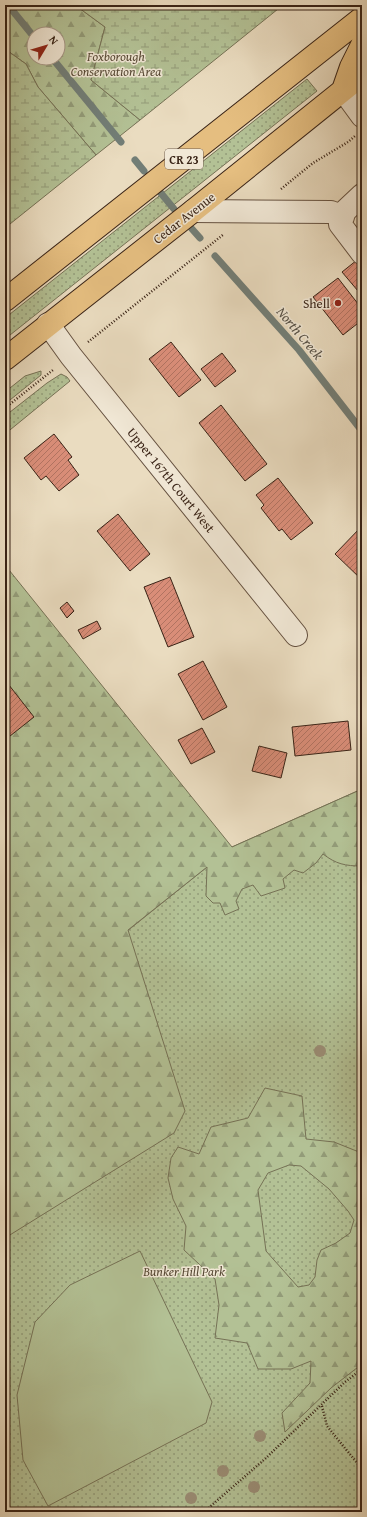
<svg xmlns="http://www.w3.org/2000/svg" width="367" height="1517" font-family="'Gentium Book Plus',serif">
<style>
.grass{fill:url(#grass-dots);stroke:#767256}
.forest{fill:url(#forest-firs);stroke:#767256;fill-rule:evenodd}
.wetland{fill:url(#wetland-marsh);stroke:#767256}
.garden{fill:#b3c195;stroke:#767256}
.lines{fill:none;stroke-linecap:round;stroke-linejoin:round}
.stream{stroke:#727e77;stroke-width:7}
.building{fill:url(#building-hatch);stroke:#392316}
.minor-casing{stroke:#655140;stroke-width:24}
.major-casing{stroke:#392316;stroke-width:24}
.path{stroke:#392316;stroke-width:2.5;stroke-dasharray:1 2;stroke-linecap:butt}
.minor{stroke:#f1e8d6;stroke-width:22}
.major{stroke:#e5be80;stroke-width:22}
.tree{fill:#9a8c74}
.poi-dot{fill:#8f2418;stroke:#f1e8d6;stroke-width:1.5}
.labels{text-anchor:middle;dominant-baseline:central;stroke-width:3;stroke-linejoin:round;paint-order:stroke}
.shield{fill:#f1e8d6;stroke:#705e50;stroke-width:1}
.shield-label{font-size:12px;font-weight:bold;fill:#392316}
.park-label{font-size:13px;font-style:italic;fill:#584a36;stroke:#f1e8d6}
.street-label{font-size:13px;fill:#392316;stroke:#f1e8d6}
.poi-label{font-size:13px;fill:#392316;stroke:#f1e8d6;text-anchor:end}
.water-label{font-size:14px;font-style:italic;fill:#565046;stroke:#f1e8d6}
</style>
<defs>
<pattern id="grass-dots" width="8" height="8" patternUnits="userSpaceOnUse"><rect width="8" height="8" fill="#b3c195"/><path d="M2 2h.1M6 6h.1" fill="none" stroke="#939c79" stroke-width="1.8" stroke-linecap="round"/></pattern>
<pattern id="forest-firs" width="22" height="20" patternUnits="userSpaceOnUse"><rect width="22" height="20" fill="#b3c195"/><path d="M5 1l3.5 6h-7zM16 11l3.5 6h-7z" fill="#939c79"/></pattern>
<pattern id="wetland-marsh" width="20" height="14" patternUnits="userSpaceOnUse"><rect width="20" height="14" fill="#b3c195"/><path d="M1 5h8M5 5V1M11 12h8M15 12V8" fill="none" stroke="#939c79"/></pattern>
<pattern id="building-hatch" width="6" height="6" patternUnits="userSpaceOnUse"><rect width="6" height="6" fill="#d98d78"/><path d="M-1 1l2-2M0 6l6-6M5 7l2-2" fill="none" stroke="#b17361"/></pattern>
</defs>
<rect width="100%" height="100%" fill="#eadcc0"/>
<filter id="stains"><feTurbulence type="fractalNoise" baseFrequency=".005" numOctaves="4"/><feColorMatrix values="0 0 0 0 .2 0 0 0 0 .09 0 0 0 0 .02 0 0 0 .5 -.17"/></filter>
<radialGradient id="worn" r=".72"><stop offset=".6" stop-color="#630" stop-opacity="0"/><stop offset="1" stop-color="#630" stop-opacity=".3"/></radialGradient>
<!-- grass -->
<path class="grass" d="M 307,79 L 317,91 L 5,339 L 5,318 Z
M 41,371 L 41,375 L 5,404 L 5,392 L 25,376 Z
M 61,374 L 67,377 L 70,381 L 5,434 L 5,416 L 47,383 Z
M 362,789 L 362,1512 L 5,1512 L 5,1029 L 232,847 Z"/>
<!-- forest -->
<path class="forest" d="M 5,5 L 75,5 L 105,27 L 91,80 L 140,120 L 96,155 L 38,87 L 26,64 L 5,49 ZM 34,34 L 58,34 L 58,58 L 34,58 Z
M 5,565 L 232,847 L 362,789 L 362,866 C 345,866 336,864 323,854 L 316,863 L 303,873 L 294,870 L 283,879 L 285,888 L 261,896 L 253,885 L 242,889 L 236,901 L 239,909 L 225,915 L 220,903 L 213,903 L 206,896 L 207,867 L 128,930 L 185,1111 L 174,1133 L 5,1238 Z
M 265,1088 L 302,1096 L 306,1139 L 334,1142 L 359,1152 L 362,1167 L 362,1364 L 331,1388 L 285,1432 L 282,1413 L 310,1383 L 311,1361 L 291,1369 L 258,1369 L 247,1343 L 215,1338 L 219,1305 L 215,1279 L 184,1250 L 186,1226 L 173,1199 L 168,1178 L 171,1158 L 178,1147 L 199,1154 L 211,1127 L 248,1118 ZM 289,1165 L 301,1166 L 329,1189 L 348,1211 L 354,1220 L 350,1233 L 336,1243 L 321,1250 L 317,1260 L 315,1277 L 309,1285 L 298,1287 L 266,1251 L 258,1190 L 268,1173 Z"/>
<!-- wetland -->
<path class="wetland" d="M 75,5 L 283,5 L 140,120 L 91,80 L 105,27 Z
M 5,49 L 26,64 L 38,87 L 96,155 L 5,228 Z"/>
<!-- garden -->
<path class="garden" d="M 140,1251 L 212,1402 L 206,1423 L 48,1506 L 23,1460 L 17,1395 L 35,1322 L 70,1285 Z"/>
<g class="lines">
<!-- stream -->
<path class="stream" d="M 8,5 L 34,37
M 52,58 L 121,142
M 135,160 L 144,171
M 160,192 L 174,209
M 192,229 L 200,238
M 215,256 L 299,350 L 362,431"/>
</g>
<!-- building -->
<path class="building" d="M 362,256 L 362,287 L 358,291 L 342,272 Z
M 338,278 L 362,309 L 362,320 L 343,335 L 313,297 Z
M 171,342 L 201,380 L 179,397 L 149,359 Z
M 222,353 L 236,371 L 215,387 L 201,369 Z
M 221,405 L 267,464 L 245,481 L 199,423 Z
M 54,434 L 72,457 L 68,460 L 79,475 L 59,491 L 46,476 L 41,480 L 24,458 Z
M 278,478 L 313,523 L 291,540 L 282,529 L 279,531 L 261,508 L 264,505 L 256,495 Z
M 118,514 L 150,554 L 130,571 L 97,531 Z
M 362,526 L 362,580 L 335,554 Z
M 170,577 L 194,637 L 168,647 L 144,587 Z
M 67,602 L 74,611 L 67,618 L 60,608 Z
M 97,621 L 101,629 L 83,639 L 78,630 Z
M 203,661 L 227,707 L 203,720 L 178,674 Z
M 5,680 L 34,717 L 5,740 Z
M 348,721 L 351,750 L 295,756 L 292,727 Z
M 202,728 L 215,752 L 191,764 L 178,740 Z
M 259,746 L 287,753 L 281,778 L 252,771 Z"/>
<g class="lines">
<!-- minor casing -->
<g class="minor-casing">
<path id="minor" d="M 343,90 L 362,116
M 362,195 L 345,211 L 340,224 L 362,253
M 193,211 L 331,212 L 343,217
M 48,324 L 71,356 L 296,635"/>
</g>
<!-- major casing -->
<g class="major-casing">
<path id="major" d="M 343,90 L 351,67 L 362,45
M 5,300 L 362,18
M 5,359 L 193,211 L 362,75"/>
</g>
<!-- path -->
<path class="path" d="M 281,189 L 313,163 L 348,142 L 355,136
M 88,342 L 224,234
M 5,408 L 53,370
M 322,1406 L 327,1426 L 362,1469
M 204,1512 L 266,1458 L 345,1382 L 362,1369"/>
<!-- minor -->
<use href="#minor" class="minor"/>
<!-- major -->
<use href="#major" class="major"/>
</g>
<!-- trees -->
<g class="tree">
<circle cx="320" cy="1051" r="6"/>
<circle cx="260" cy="1436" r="6"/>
<circle cx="223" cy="1471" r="6"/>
<circle cx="254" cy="1487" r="6"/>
<circle cx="191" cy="1498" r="6"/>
</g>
<!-- markers -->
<circle class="poi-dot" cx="338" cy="303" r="4"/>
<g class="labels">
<!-- shield labels -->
<rect class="shield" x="165" y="149" width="38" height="20" rx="3"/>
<g class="shield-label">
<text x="184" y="159">CR 23</text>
</g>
<!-- park labels -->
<g class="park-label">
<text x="116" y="56">Foxborough<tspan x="116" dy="15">Conservation Area</tspan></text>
<text x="184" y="1271">Bunker Hill Park</text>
</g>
<!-- street labels -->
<g class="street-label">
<text transform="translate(184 218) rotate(-38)">Cedar Avenue</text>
<text transform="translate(171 480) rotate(51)">Upper 167th Court West</text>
</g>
<!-- poi labels -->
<g class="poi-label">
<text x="330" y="303">Shell</text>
</g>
<!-- water labels -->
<g class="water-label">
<text transform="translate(300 333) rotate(50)">North Creek</text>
</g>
</g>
<!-- margin -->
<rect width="367" height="1517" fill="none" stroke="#eadcc0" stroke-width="20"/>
<rect x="6" y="6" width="355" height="1505" fill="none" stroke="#392316" stroke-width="2"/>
<rect x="10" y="10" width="347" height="1497" fill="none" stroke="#392316"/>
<!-- north arrow -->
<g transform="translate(46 46) rotate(52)"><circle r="19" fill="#f1e8d6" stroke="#a79989"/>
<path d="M0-3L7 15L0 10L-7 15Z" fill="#8f2418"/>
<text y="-6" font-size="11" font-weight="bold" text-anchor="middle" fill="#392316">N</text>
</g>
<rect width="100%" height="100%" filter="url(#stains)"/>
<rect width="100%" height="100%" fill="url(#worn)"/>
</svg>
